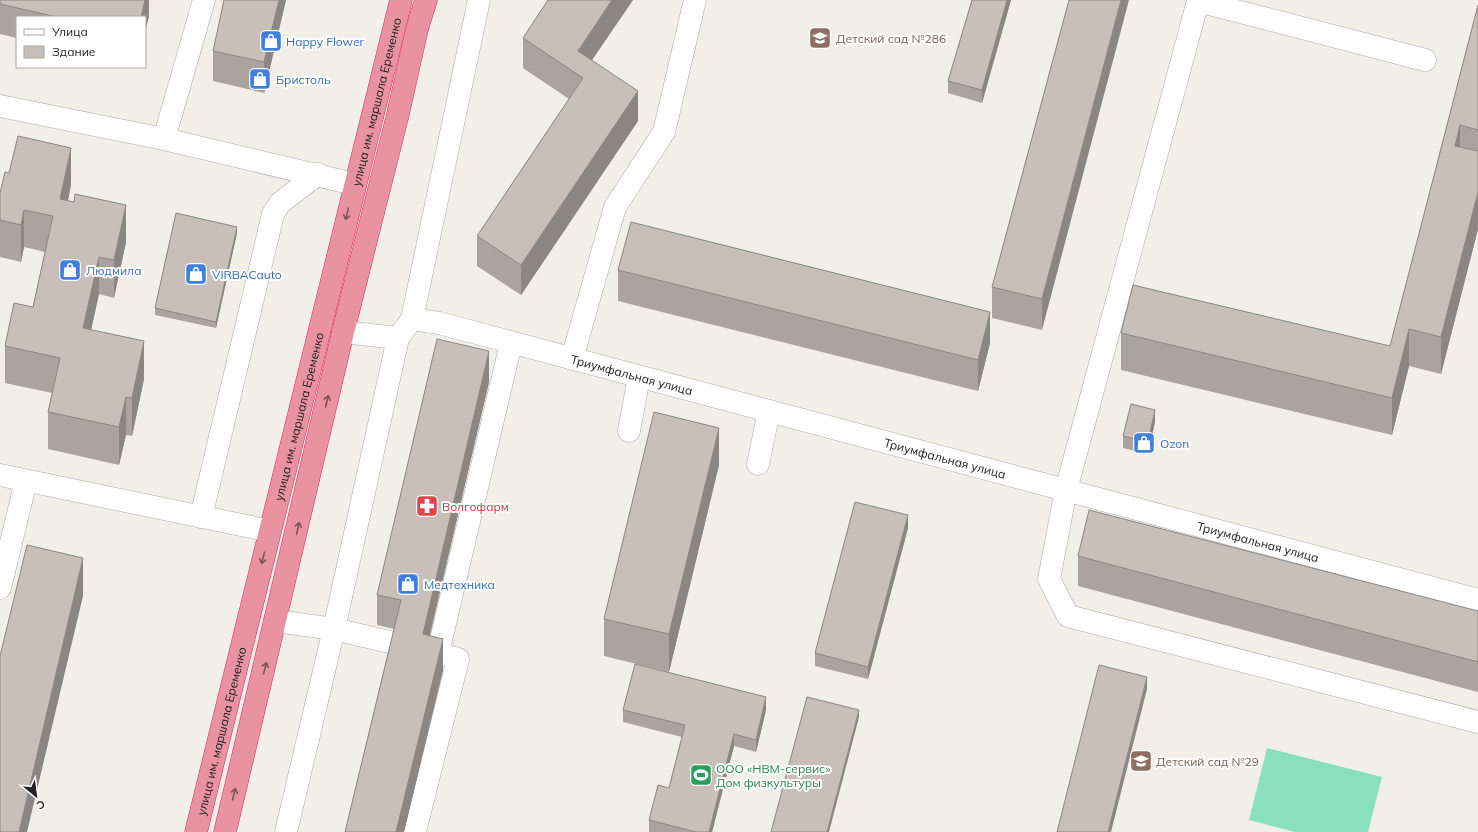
<svg xmlns="http://www.w3.org/2000/svg" width="1478" height="832" font-family="Mulish,sans-serif">
<style>
.pitch{fill:#88e0be}
.lines{fill:none;stroke-linecap:round;stroke-linejoin:round}
.minor-casing{stroke:#a9a9a9;stroke-width:23}
.highway-casing{stroke:#dc2a67;stroke-width:23}
.minor{stroke:#fff;stroke-width:22}
.highway{stroke:#e892a2;stroke-width:22}
.wall{fill:#aba49e}
.shaded-wall{fill:#8b8681}
.building{fill:#c7bfb8;stroke:#8b8681}
.oneway{stroke:#7b545c}
.labels{text-anchor:middle;dominant-baseline:central;stroke-width:4;stroke-linejoin:round;paint-order:stroke}
.education-label{font-size:12px;fill:#785e54;stroke:#fff;text-anchor:start}
.shop-label{font-size:12px;fill:#366cbe;stroke:#fff;text-anchor:start}
.street-label{font-size:12px;fill:#222;stroke:#fff}
.health-label{font-size:12px;fill:#be3a42;stroke:#fff;text-anchor:start}
.leisure-label{font-size:12px;fill:#27864d;stroke:#fff;text-anchor:start}
</style>
<rect width="100%" height="100%" fill="#f2efe9"/>
<!-- pitch -->
<path class="pitch" d="M 1267,748 L 1382,777 L 1368,832 L 1295,832 L 1249,820 Z"/>
<g class="lines">
<!-- minor casing -->
<g class="minor-casing">
<g id="minor">
<path d="M 1425,60 L 1198,1 L 1066,490 L 1049,579 L 1068,616 L 1478,722"/>
<path d="M 0,106 L 164,139 L 354,184"/>
<path d="M 164,139 L 204,0"/>
<path id="s1" d="M 412,319 L 439,323 L 1478,600"/>
<path d="M 343,332 L 398,338"/>
<path d="M 572,359 L 615,207 L 664,132 L 695,0"/>
<path d="M 629,431 L 639,377"/>
<path d="M 758,464 L 769,411"/>
<path d="M 0,475 L 270,531"/>
<path d="M 201,517 L 273,214 L 280,203 L 318,174"/>
<path d="M 0,588 L 26,481"/>
<path d="M 276,621 L 334,629 L 398,644"/>
<path d="M 426,650 L 438,653 L 511,343"/>
<path d="M 286,832 L 334,629 L 398,338 L 412,319 L 479,0"/>
<path d="M 415,832 L 458,659 L 438,653"/>
</g>
</g>
<!-- highway casing -->
<g class="highway-casing">
<g id="highway">
<path id="s2" d="M 196,832 L 401,0"/>
<path d="M 225,832 L 343,332 L 398,114 L 417,29 L 426,0"/>
</g>
</g>
<!-- minor -->
<use href="#minor" class="minor"/>
<!-- highway -->
<use href="#highway" class="highway"/>
</g>
<!-- wall -->
<path class="wall" d="M 0,0 L 149,0 L 149,17 L 17,17 L 17,38 L 0,34 Z
M 286,0 L 264,93 L 213,81 L 213,51 Z
M 548,0 L 633,0 L 592,60 L 638,121 L 521,295 L 477,266 L 477,236 L 569,99 L 523,68 L 523,38 Z
M 972,0 L 1011,0 L 982,103 L 948,93 L 948,81 Z
M 1069,0 L 1042,330 L 992,318 L 992,287 Z
M 1478,5 L 1478,229 L 1441,374 L 1409,366 L 1392,435 L 1121,370 L 1121,333 L 1390,346 Z
M 71,185 L 68,201 L 126,242 L 114,298 L 99,294 L 91,330 L 144,379 L 132,436 L 126,435 L 119,465 L 48,449 L 48,412 L 52,393 L 5,383 L 5,346 L 33,307 L 45,252 L 24,247 L 21,262 L 0,257 L 0,193 Z
M 237,233 L 216,328 L 155,315 L 155,308 Z
M 618,270 L 990,343 L 978,391 L 618,301 Z
M 489,382 L 429,636 L 443,670 L 404,832 L 345,832 L 394,629 L 377,625 L 377,595 Z
M 1155,422 L 1148,454 L 1123,448 L 1123,436 Z
M 719,465 L 669,672 L 604,656 L 604,619 Z
M 908,528 L 868,679 L 815,666 L 815,653 Z
M 1078,556 L 1478,611 L 1478,692 L 1078,586 Z
M 623,710 L 766,710 L 756,752 L 734,746 L 712,832 L 649,832 L 649,820 L 669,788 L 682,737 L 623,722 Z"/>
<!-- shaded-wall -->
<path class="shaded-wall" d="M 145,0 L 149,0 L 149,17 L 145,32 L 145,17 L 141,17 Z
M 279,0 L 286,0 L 264,93 L 264,62 Z
M 612,0 L 633,0 L 581,76 L 578,51 Z
M 1007,0 L 1011,0 L 982,103 L 982,90 Z
M 1121,0 L 1129,0 L 1042,330 L 1042,299 Z
M 638,91 L 638,121 L 521,295 L 521,265 Z
M 1460,125 L 1460,162 L 1455,146 Z
M 71,148 L 71,185 L 60,237 L 60,199 Z
M 1478,192 L 1478,229 L 1441,374 L 1441,337 Z
M 126,205 L 126,242 L 114,298 L 114,260 Z
M 24,210 L 24,247 L 21,262 L 21,225 Z
M 237,227 L 237,233 L 216,328 L 216,322 Z
M 99,257 L 99,294 L 83,366 L 83,328 Z
M 990,312 L 990,343 L 978,391 L 978,360 Z
M 1409,329 L 1409,366 L 1392,435 L 1392,398 Z
M 144,341 L 144,379 L 132,436 L 132,398 Z
M 489,351 L 489,382 L 423,665 L 423,634 Z
M 126,397 L 126,435 L 119,465 L 119,427 Z
M 1155,410 L 1155,422 L 1148,454 L 1148,442 Z
M 719,428 L 719,465 L 669,672 L 669,634 Z
M 908,515 L 908,528 L 868,679 L 868,667 Z
M 83,558 L 83,596 L 27,832 L 19,832 Z
M 443,639 L 443,670 L 404,832 L 396,832 Z
M 1147,677 L 1147,689 L 1111,832 L 1108,832 Z
M 766,697 L 766,710 L 756,752 L 756,740 Z
M 859,710 L 859,717 L 829,832 L 827,832 Z
M 734,734 L 734,746 L 712,832 L 709,832 Z"/>
<!-- building -->
<path class="building" d="M 0,0 L 145,0 L 141,17 L 57,17 L 0,4 Z
M 224,0 L 279,0 L 264,62 L 213,51 Z
M 548,0 L 612,0 L 578,51 L 638,91 L 521,265 L 477,236 L 583,78 L 523,38 Z
M 972,0 L 1007,0 L 982,90 L 948,81 Z
M 1069,0 L 1121,0 L 1042,299 L 992,287 Z
M 1478,5 L 1478,130 L 1460,125 L 1455,146 L 1478,151 L 1478,192 L 1441,337 L 1409,329 L 1392,398 L 1121,333 L 1133,285 L 1390,346 Z
M 18,136 L 71,148 L 60,199 L 74,202 L 75,194 L 126,205 L 114,260 L 99,257 L 83,328 L 144,341 L 132,398 L 126,397 L 119,427 L 48,412 L 60,358 L 5,346 L 14,303 L 33,307 L 53,216 L 24,210 L 21,225 L 0,220 L 0,193 L 5,172 L 9,173 Z
M 176,213 L 237,227 L 216,322 L 155,308 Z
M 631,222 L 990,312 L 978,360 L 618,270 Z
M 437,339 L 489,351 L 423,634 L 443,639 L 396,832 L 345,832 L 401,600 L 377,595 Z
M 1131,404 L 1155,410 L 1148,442 L 1123,436 Z
M 654,412 L 719,428 L 669,634 L 604,619 Z
M 855,502 L 908,515 L 868,667 L 815,653 Z
M 1089,510 L 1478,611 L 1478,662 L 1078,556 Z
M 27,545 L 83,558 L 19,832 L 0,832 L 0,656 Z
M 635,664 L 766,697 L 756,740 L 734,734 L 709,832 L 696,832 L 649,820 L 658,785 L 669,788 L 685,725 L 623,710 Z
M 1099,665 L 1147,677 L 1108,832 L 1057,832 Z
M 807,697 L 859,710 L 827,832 L 771,832 Z"/>
<!-- one-way arrows -->
<defs><path id="oneway-shaft" d="M-6 0H5M1.5-3L5.5 0L1.5 3" fill="none" stroke-width="1.6" stroke-linecap="round" stroke-linejoin="round"/></defs>
<g class="oneway">
<use href="#oneway-shaft" transform="translate(347 214) rotate(104)"/>
<use href="#oneway-shaft" transform="translate(327 401) rotate(-77)"/>
<use href="#oneway-shaft" transform="translate(298 528) rotate(-77)"/>
<use href="#oneway-shaft" transform="translate(263 558) rotate(104)"/>
<use href="#oneway-shaft" transform="translate(265 668) rotate(-76)"/>
<use href="#oneway-shaft" transform="translate(234 794) rotate(-76)"/>
</g>
<!-- icons -->
<defs>
<g id="school-square" transform="scale(1.15)"><rect x="-9" y="-9" width="18" height="18" rx="4" fill="#8d6e63" stroke="#fff"/><path d="M0-5L7-2L0 1L-7-2ZM-4 1L0 2.5L4 1V4Q0 6-4 4Z" fill="#fff"/></g>
<g id="shop-square" transform="scale(1.15)"><rect x="-9" y="-9" width="18" height="18" rx="4" fill="#3f7fe0" stroke="#fff"/><path d="M-5-2.5h2.3a2.7 3.5 0 0 1 5.4 0H5L5.5 6h-11ZM-1.5-2.5h3a1.5 2.3 0 0 0-3 0Z" fill="#fff"/></g>
<g id="pharmacy-square" transform="scale(1.15)"><rect x="-9" y="-9" width="18" height="18" rx="4" fill="#e0444e" stroke="#fff"/><path d="M-2-6h4v4h4v4h-4v4h-4v-4h-4v-4h4Z" fill="#fff"/></g>
<g id="stadium-square" transform="scale(1.15)"><rect x="-9" y="-9" width="18" height="18" rx="4" fill="#2e9e5b" stroke="#fff"/><path d="M0-5a6.5 5 0 1 0 0 10a6.5 5 0 1 0 0-10ZM-3.5-1.8h7v3.6h-7Z" fill="#fff"/></g>
</defs>
<g fill-rule="evenodd">
<use href="#school-square" x="820" y="38"/>
<use href="#shop-square" x="271" y="41"/>
<use href="#shop-square" x="260" y="79"/>
<use href="#shop-square" x="70" y="270"/>
<use href="#shop-square" x="196" y="274"/>
<use href="#shop-square" x="1144" y="443"/>
<use href="#pharmacy-square" x="427" y="506"/>
<use href="#shop-square" x="408" y="584"/>
<use href="#school-square" x="1141" y="761"/>
<use href="#stadium-square" x="701" y="775"/>
</g>
<g class="labels">
<!-- education labels -->
<g class="education-label">
<text x="836" y="38">Детский сад №286</text>
<text x="1156" y="761">Детский сад №29</text>
</g>
<!-- shop labels -->
<g class="shop-label">
<text x="286" y="41">Happy Flower</text>
<text x="276" y="79">Бристоль</text>
<text x="86" y="270">Людмила</text>
<text x="212" y="274">VIRBACauto</text>
<text x="1160" y="443">Ozon</text>
<text x="424" y="584">Медтехника</text>
</g>
<!-- street labels -->
<g class="street-label">
<text stroke="none"><textPath href="#s2" startOffset="752">улица им. маршала Еременко</textPath></text>
<text stroke="none"><textPath href="#s1" startOffset="227">Триумфальная улица</textPath></text>
<text stroke="none"><textPath href="#s2" startOffset="428">улица им. маршала Еременко</textPath></text>
<text stroke="none"><textPath href="#s1" startOffset="551">Триумфальная улица</textPath></text>
<text stroke="none"><textPath href="#s1" startOffset="875">Триумфальная улица</textPath></text>
<text stroke="none"><textPath href="#s2" startOffset="104">улица им. маршала Еременко</textPath></text>
</g>
<!-- health labels -->
<g class="health-label">
<text x="442" y="506">Волгофарм</text>
</g>
<!-- leisure labels -->
<g class="leisure-label">
<text x="716" y="768">ООО «НВМ-сервис»<tspan x="716" dy="14">Дом физкультуры</tspan></text>
</g>
</g>
<!-- legend -->
<rect x="16" y="16" width="130" height="52" fill="#ffffff" stroke="#a7a7a7"/>
<rect x="24" y="29" width="20" height="6" fill="#ffffff" stroke="#a7a7a7"/>
<text x="52" y="36" font-size="12" fill="#222222">Улица</text>
<rect x="24" y="46" width="20" height="12" fill="#c7bfb8" stroke="#a7a7a7"/>
<text x="52" y="56" font-size="12" fill="#222222">Здание</text>
<!-- north arrow -->
<g transform="translate(36 796) rotate(151)" stroke="#ffffff" stroke-width="3" paint-order="stroke">
<path d="M0-3L7 15L0 10L-7 15Z" fill="#222222"/>
<text y="-6" font-size="11" font-weight="bold" text-anchor="middle" fill="#222222">С</text>
</g>
</svg>
